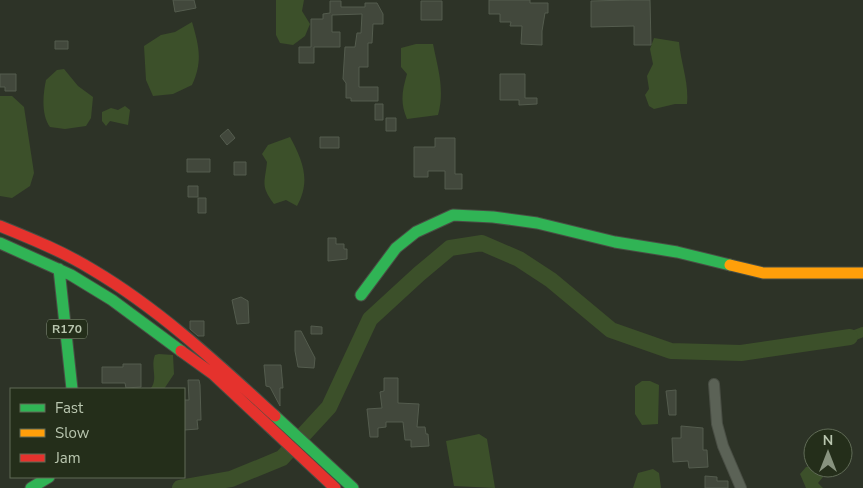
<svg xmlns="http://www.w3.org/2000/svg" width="863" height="488" font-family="'Nunito Sans',sans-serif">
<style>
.water{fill:#3c502a}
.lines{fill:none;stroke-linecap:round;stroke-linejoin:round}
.canal{stroke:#3c502a;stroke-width:10}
.river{stroke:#3c502a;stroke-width:16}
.building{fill:#42483c;stroke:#545c4e}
.street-casing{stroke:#494e44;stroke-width:12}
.fast-casing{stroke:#494e44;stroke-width:13}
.slow-casing{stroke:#494e44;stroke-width:13}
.jam-casing{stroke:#494e44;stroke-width:13}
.street{stroke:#5b6256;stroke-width:10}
.fast{stroke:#30b455;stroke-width:11}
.slow{stroke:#ff9f0a;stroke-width:11}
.jam{stroke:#e5322d;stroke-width:11}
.labels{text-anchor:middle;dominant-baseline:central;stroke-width:4.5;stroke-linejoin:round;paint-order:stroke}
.shield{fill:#242e1a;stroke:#8c9882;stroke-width:1}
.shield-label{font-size:12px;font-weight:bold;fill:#b9c6af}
</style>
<rect width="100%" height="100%" fill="#2d3327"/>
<!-- water -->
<path class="water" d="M 276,0 L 304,0 L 302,11 L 310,24 L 305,36 L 293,45 L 280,43 L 276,35 Z
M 192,22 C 199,46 203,61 192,85 L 173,94 L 153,96 L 146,80 L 144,46 L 161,35 L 175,32 Z
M 654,38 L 679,42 C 681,64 689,82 687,104 L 675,104 L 654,109 L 649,106 L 645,95 L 649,89 L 647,76 L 653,64 L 650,49 Z
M 416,44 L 433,44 C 438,69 445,90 438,115 L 407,119 C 400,103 402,91 407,74 L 401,67 L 401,48 Z
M 64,69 L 78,86 L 93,97 L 91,118 L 86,126 L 65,129 L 50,127 C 41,115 43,94 46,80 L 57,70 Z
M 0,96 L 12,96 L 24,107 L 34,173 L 30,186 L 12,198 L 0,196 Z
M 125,106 L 130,110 L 128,125 L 110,121 L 106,126 L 102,121 L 102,112 L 111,108 L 118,110 Z
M 290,137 C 303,161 311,181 297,206 L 286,200 L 274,204 C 260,185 265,183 267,162 L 262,154 L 268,145 Z
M 159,354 L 173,355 L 174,374 L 164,389 L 150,389 C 159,380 150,367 155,355 Z
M 642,381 L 650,381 L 659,385 L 658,424 L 642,425 L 635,414 L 635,386 Z
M 479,434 L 487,439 L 495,488 L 454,486 L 446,441 Z
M 813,466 L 816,468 L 817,474 L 823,477 L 818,483 L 823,488 L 806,488 L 800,474 L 806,467 Z
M 653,469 L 659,473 L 661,488 L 633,488 L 638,473 Z"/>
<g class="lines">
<!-- canal -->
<path class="canal" d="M 850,337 L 863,332"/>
<!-- river -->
<path class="river" d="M 180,488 L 231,479 L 282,458 L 329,407 L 370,319 L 419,274 L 450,248 L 482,243 L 519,259 L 551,280 L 611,330 L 671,351 L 741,353 L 850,337"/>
</g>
<!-- building -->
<path class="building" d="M 173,0 L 194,0 L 196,8 L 175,12 Z
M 489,0 L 530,0 L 530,3 L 548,3 L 548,13 L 545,13 L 542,31 L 542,45 L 521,44 L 522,26 L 510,26 L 511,22 L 500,22 L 500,14 L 489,14 Z
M 631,0 L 650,0 L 651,45 L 634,45 L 634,26 L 591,27 L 591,1 Z
M 330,1 L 341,1 L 341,7 L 365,7 L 365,3 L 377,3 L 383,14 L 383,24 L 373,24 L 372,43 L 368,43 L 368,67 L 359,67 L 359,87 L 378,87 L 378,101 L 351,101 L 351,98 L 346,98 L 346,83 L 343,79 L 345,47 L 355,47 L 357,33 L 361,33 L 362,14 L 332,15 L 332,32 L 340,32 L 340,47 L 314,47 L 314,63 L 299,63 L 299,47 L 311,47 L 311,19 L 323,19 L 323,14 L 330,13 Z
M 421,1 L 442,1 L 442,20 L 421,20 Z
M 55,41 L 68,41 L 68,49 L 55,49 Z
M 0,74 L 16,74 L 16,91 L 5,91 L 5,87 L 0,87 Z
M 500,74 L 525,74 L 525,98 L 537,98 L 537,104 L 519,105 L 519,100 L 500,100 Z
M 375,104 L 383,104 L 383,120 L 375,120 Z
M 386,118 L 396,118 L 396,131 L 386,131 Z
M 228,129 L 235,138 L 227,145 L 220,136 Z
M 320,137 L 339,137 L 339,148 L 320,148 Z
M 435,138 L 455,138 L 455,174 L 462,174 L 462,189 L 445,189 L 445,171 L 428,171 L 428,177 L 414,177 L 414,147 L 435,147 Z
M 187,159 L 210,159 L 210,172 L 187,172 Z
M 234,162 L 246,162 L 246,175 L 234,175 Z
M 188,186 L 198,186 L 198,197 L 188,197 Z
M 198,198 L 206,198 L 206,213 L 198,213 Z
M 328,238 L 336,238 L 336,244 L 344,244 L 344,249 L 347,249 L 347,259 L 328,261 Z
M 241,297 L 248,301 L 249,323 L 237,324 L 232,300 Z
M 190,321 L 204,321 L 204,336 L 198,336 L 190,329 Z
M 311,326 L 322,327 L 322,334 L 311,334 Z
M 295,331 L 301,331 L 315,358 L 314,368 L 298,367 L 295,351 Z
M 123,364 L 141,364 L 141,387 L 126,388 L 125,383 L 102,383 L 102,367 L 123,367 Z
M 264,365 L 281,365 L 283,388 L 280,388 L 280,406 L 270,387 L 266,386 Z
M 384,378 L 398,378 L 398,403 L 419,404 L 417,427 L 425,427 L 426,434 L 428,434 L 429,446 L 411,447 L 411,440 L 405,440 L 403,422 L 386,422 L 386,427 L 378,428 L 378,437 L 370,437 L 367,409 L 382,408 L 380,392 L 384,391 Z
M 188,380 L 199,380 L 200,385 L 201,420 L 197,420 L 198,429 L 184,430 L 184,400 L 189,400 Z
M 676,390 L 676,415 L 669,415 L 666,391 Z
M 681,426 L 703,428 L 703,450 L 707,450 L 708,467 L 689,468 L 688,461 L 673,462 L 672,438 L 681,438 Z
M 705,476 L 717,477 L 717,481 L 728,481 L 728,488 L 705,488 Z"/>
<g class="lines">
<!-- street casing -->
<g class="street-casing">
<path id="street" d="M 714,384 L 717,424 L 723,446 L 741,488"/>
</g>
<!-- fast casing -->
<g class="fast-casing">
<path id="fast" d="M 0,243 L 71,275 L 112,300 L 181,351
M 59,269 L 72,389
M 361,295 L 396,248 L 416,232 L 453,215 L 493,217 L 537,223 L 615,242 L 677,252 L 730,265
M 275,416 L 353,488
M 31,488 L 49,477"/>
</g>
<!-- slow casing -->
<g class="slow-casing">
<path id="slow" d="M 730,265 L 763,273 L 863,273"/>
</g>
<!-- jam casing -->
<g class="jam-casing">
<path id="jam" d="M 0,226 C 32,239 64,252 93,270 C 159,309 218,364 275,416
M 181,351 L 213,374 L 335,488"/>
</g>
<!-- street -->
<use href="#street" class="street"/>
<!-- fast -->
<use href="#fast" class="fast"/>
<!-- slow -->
<use href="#slow" class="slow"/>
<!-- jam -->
<use href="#jam" class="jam"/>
</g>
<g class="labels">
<!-- shield labels -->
<rect class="shield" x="47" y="319.5" width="40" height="19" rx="4"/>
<g class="shield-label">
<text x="67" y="329">R170</text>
</g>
</g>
<!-- legend -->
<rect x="10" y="388" width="175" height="90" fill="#242e1a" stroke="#606b56"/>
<rect x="20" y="404" width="25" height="8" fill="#30b455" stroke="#606b56"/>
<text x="55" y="413" font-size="15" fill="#b9c6af">Fast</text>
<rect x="20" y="429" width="25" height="8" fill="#ff9f0a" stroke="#606b56"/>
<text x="55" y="438" font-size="15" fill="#b9c6af">Slow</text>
<rect x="20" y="454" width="25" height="8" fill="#e5322d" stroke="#606b56"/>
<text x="55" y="463" font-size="15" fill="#b9c6af">Jam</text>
<!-- north arrow -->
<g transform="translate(828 453)"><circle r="24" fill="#242e1a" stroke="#606b56"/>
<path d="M0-4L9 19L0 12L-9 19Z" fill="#88937f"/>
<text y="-8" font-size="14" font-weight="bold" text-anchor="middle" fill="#b9c6af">N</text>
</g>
</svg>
